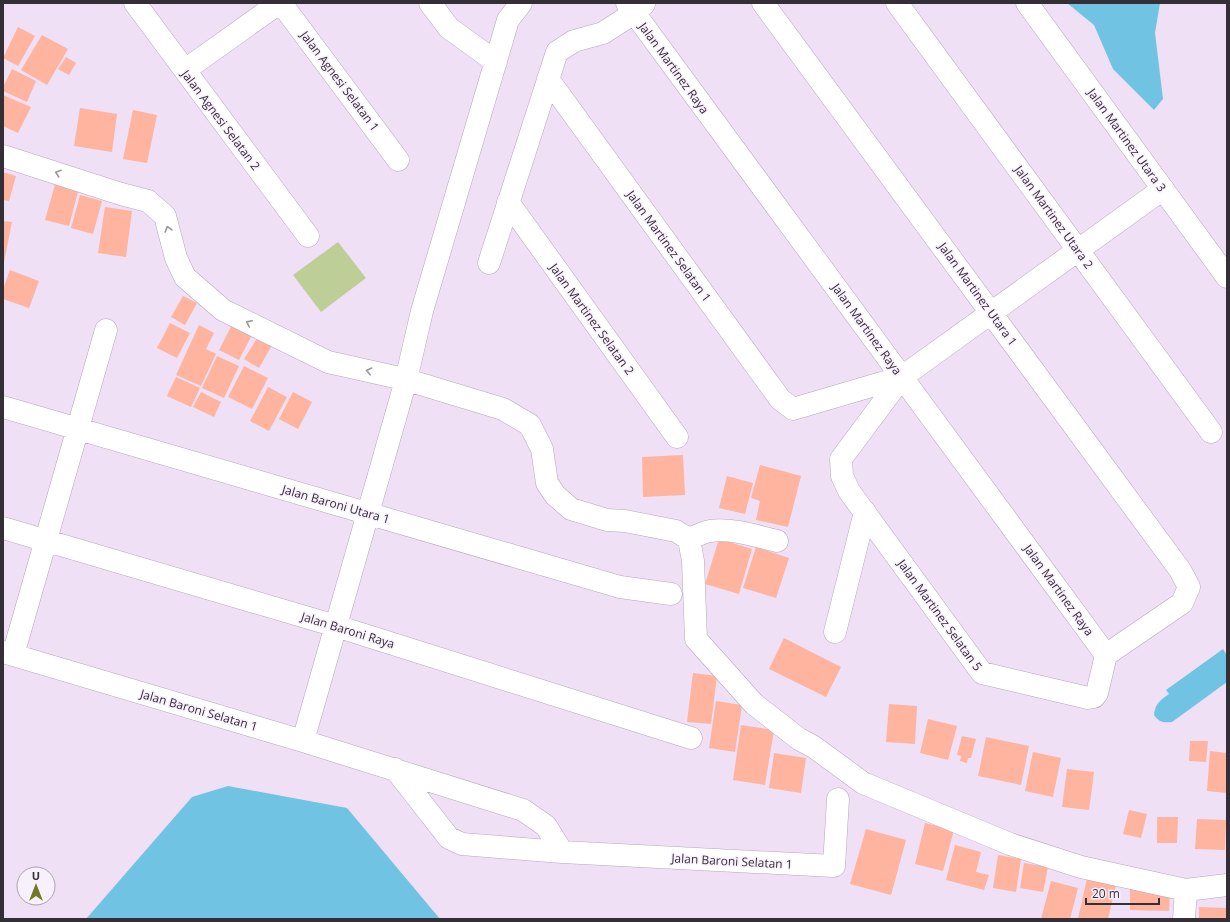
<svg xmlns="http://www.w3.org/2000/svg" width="1230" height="922" font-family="'Open Sans',sans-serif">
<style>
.green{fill:#bdcf96}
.water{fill:#71c3e3}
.building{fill:#feb49e}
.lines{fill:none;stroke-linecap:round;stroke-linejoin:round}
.street-casing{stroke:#b6a7bc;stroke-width:23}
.street{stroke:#fff;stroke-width:22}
.oneway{stroke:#9a969a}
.labels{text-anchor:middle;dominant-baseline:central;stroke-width:3;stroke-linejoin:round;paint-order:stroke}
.street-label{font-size:12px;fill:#342e36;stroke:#f9f0fd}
</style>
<rect width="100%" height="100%" fill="#efe0f6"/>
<!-- green -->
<path class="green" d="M 338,242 L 366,278 L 321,312 L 293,275 Z"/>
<!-- water -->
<path class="water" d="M 1067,3 L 1160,3 L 1155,33 L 1163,99 L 1154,110 L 1113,69 L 1094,25 Z
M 1223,649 L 1227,655 L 1227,682 L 1172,722 C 1163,723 1159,722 1154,715 C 1155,704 1160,700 1169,694 L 1166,690 Z
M 228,786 L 347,808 L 440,919 L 86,919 L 192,797 Z"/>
<!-- building -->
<path class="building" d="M 18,27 L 35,36 L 18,66 L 3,58 Z
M 42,35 L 68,49 L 47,85 L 21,70 Z
M 66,57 L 76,63 L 69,75 L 58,69 Z
M 12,69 L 36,81 L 27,102 L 3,91 L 3,87 Z
M 3,95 L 31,107 L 18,133 L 3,126 Z
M 80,108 L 117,114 L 112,152 L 74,146 Z
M 133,110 L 157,115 L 147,163 L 123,159 Z
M 3,172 L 16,176 L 9,201 L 3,200 Z
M 56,181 L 79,188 L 69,226 L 45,220 Z
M 80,195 L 102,201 L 93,234 L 71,228 Z
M 105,207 L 132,211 L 126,257 L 98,253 Z
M 3,221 L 12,222 L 4,262 L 3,262 Z
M 10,270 L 39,281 L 29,308 L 3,299 L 3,289 Z
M 183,296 L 197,303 L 185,325 L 171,317 Z
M 170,323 L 190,333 L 177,358 L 157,348 Z
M 233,323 L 253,333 L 239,360 L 219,350 Z
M 199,325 L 214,333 L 206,349 L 216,354 L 201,386 L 176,375 Z
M 261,332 L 275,340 L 259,368 L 244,359 Z
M 217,356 L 239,366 L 224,398 L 202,388 Z
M 244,366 L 268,378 L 252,409 L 228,397 Z
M 176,377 L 200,388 L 191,407 L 167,396 Z
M 268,387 L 287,397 L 269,431 L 250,421 Z
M 201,392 L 221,402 L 214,417 L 193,407 Z
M 293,392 L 312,402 L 298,429 L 279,419 Z
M 683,455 L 685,495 L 643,497 L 642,457 Z
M 760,465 L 801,476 L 788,527 L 756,520 L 760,501 L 751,498 Z
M 727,476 L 753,483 L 745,514 L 719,508 Z
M 719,539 L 752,549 L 739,594 L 705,584 Z
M 756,547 L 789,558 L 776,598 L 743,588 Z
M 784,638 L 841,667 L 826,697 L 769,669 Z
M 693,673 L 717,676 L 711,724 L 687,722 Z
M 716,701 L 742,705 L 735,752 L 709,748 Z
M 889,704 L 917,706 L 915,744 L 886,742 Z
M 928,719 L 957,726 L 948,760 L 920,753 Z
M 741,725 L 774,730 L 765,785 L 733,780 Z
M 962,736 L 976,739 L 971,758 L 968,758 L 967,763 L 960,761 L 961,756 L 957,755 Z
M 986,737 L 1029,746 L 1021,785 L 978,776 Z
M 1190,741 L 1208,741 L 1206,762 L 1189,761 Z
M 1210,751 L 1227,753 L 1227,793 L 1207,791 Z
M 1033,752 L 1061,758 L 1053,797 L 1025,791 Z
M 774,753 L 806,758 L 801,793 L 769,788 Z
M 1067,769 L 1094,772 L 1089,810 L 1062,807 Z
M 1129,810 L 1147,814 L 1141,838 L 1123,834 Z
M 1157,817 L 1178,817 L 1177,843 L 1157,843 Z
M 1197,819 L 1226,820 L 1225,850 L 1195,849 Z
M 925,823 L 954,830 L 943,871 L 915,864 Z
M 866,829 L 906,840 L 891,895 L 850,884 Z
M 955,845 L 981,852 L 976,872 L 989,875 L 984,890 L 946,880 Z
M 998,855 L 1021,859 L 1016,892 L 993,888 Z
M 1024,863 L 1048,867 L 1043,892 L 1020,888 Z
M 1088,874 L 1117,880 L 1108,919 L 1078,919 Z
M 1051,881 L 1078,888 L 1070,919 L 1041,919 Z
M 1130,888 L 1170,889 L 1169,911 L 1130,910 Z
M 1199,907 L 1227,908 L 1227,919 L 1199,919 Z"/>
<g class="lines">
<!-- street casing -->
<g class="street-casing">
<path id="street" d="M 135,3 L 308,236
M 281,3 L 398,160
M 430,3 L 449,28 L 496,62
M 627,3 L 1106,655
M 763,3 L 1180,570 L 1189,587 L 1182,603 L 1106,655 L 1097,693 L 1094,697 L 1088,698 L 982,673 L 849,491 L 842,476 L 841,459 L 902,377 L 1163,189
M 897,3 L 1211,432
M 1027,3 L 1227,277
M 185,70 L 279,3
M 548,79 L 780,399 L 793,409 L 902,377
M 3,156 L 121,194 L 148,201 L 165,216 L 176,258 L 185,277 L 223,310 L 328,362 L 404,379 L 503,409 L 530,425 L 542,449 L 547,483 L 555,495 L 571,509 L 607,520 L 625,521 L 676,531 L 689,539 L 693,561 L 696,639 L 754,704 L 799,739 L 814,747 L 863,783 L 1010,844 L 1081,867 L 1186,890 L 1227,885
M 508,202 L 677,437
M 489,263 L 557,52 L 574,41 L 603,33 L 634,13 L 644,4
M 3,407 L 620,587 L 671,594
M 3,528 L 336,626 L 691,738
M 689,539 C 696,536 704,532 710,531 C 732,528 756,536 777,541
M 835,632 L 865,512
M 3,652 L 303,741 L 523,810 L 546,826 L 562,852
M 13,655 L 106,330
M 303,741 L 406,380 L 422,311 L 508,20 L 521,3
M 395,769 L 449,838 L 462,844 L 562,852 L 834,866 L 838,799
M 1184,919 L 1186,890"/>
</g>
<!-- street -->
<use href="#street" class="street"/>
</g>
<!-- one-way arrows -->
<defs><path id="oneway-chevron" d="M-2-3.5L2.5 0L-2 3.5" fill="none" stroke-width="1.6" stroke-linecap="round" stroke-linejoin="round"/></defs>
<g class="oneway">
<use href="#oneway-chevron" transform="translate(58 173) rotate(-161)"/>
<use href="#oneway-chevron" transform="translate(168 229) rotate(-106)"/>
<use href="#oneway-chevron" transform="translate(249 323) rotate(-154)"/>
<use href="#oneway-chevron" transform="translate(369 371) rotate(-167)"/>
</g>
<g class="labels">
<!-- street labels -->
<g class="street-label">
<text transform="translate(674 68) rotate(54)">Jalan Martinez Raya</text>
<text transform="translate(340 81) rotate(53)">Jalan Agnesi Selatan 1</text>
<text transform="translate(221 120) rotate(53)">Jalan Agnesi Selatan 2</text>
<text transform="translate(1127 140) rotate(54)">Jalan Martinez Utara 3</text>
<text transform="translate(1054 217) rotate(54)">Jalan Martinez Utara 2</text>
<text transform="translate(669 246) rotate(54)">Jalan Martinez Selatan 1</text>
<text transform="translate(978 294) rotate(54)">Jalan Martinez Utara 1</text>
<text transform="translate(592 319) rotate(54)">Jalan Martinez Selatan 2</text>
<text transform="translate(867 329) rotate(54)">Jalan Martinez Raya</text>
<text transform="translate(336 504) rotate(16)">Jalan Baroni Utara 1</text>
<text transform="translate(1059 590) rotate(54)">Jalan Martinez Raya</text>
<text transform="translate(940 615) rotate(54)">Jalan Martinez Selatan 5</text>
<text transform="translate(348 630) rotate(17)">Jalan Baroni Raya</text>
<text transform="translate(199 710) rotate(16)">Jalan Baroni Selatan 1</text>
<text transform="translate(732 861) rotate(3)">Jalan Baroni Selatan 1</text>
</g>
</g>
<!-- border -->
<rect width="1230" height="922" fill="none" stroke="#342e36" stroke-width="8"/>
<!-- north arrow -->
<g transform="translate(36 886)"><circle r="19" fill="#f9f0fd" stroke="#aaa2ad"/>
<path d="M0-3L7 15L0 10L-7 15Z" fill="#707a25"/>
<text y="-6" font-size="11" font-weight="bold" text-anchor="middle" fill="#342e36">U</text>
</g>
<!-- scale -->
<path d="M1086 898v6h73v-6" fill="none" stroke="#342e36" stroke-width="2"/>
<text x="1092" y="898" font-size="12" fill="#342e36" stroke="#f9f0fd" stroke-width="3" paint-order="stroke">20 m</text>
</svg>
